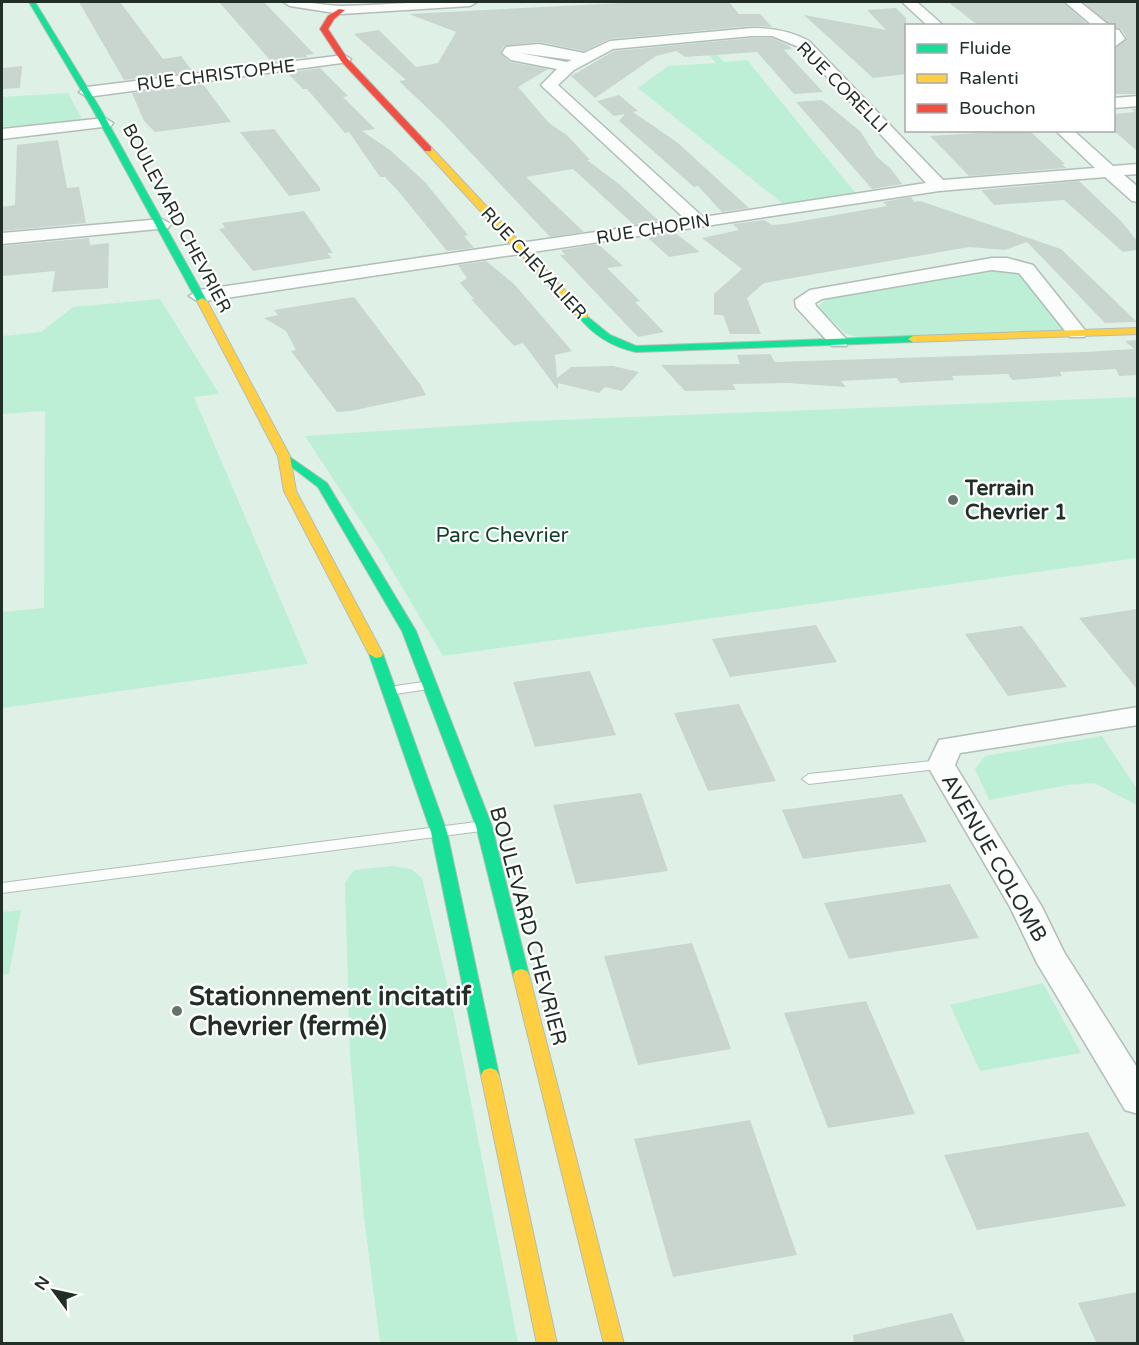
<svg xmlns="http://www.w3.org/2000/svg" width="1139" height="1345" font-family="'Varela Round',sans-serif">
<style>
.green{fill:#bdefd7}
.building{fill:#c9d6cf}
.lines{fill:none;stroke-linecap:round;stroke-linejoin:round}
.lane-casing{stroke:#b1beb7;stroke-width:2}
.street-casing{stroke:#b1beb7;stroke-width:3}
.fast-casing{stroke:#b1beb7;stroke-width:2}
.slow-casing{stroke:#b1beb7;stroke-width:2}
.jam-casing{stroke:#b1beb7;stroke-width:2}
.lane{fill:#fafdfb;fill-rule:evenodd}
.street{fill:#fafdfb;fill-rule:evenodd}
.fast{fill:#16e098;fill-rule:evenodd}
.slow{fill:#ffcf43;fill-rule:evenodd}
.jam{fill:#f24e42;fill-rule:evenodd}
.poi-dot{fill:#64726b;stroke:#fff;stroke-width:2}
.labels{text-anchor:middle;dominant-baseline:central;stroke-width:4.5;stroke-linejoin:round;paint-order:stroke}
.far-street-label{font-size:18px;fill:#222e28;stroke:#fff}
.poi-label{font-size:21px;font-weight:bold;fill:#222e28;stroke:#fff;text-anchor:start}
.park-label{font-size:21px;fill:#123f2d;stroke:#fff}
.street-label{font-size:21px;fill:#222e28;stroke:#fff}
.near-poi-label{font-size:26px;font-weight:bold;fill:#222e28;stroke:#fff;text-anchor:start}
</style>
<rect width="100%" height="100%" fill="#dff0e7"/>
<!-- green -->
<path class="green" d="M 700,38 L 724,62 L 747,60 L 858,196 L 787,207 L 638,88 L 668,66 L 716,63 L 694,39 Z
M 68,93 L 83,121 L 2,127 L 2,97 Z
M 993,269 L 1011,271 L 1023,276 L 1070,331 L 859,338 L 845,333 L 818,307 L 827,298 Z
M 160,299 L 219,394 L 194,397 L 308,664 L 2,708 L 2,612 L 44,608 L 45,411 L 2,414 L 2,336 L 41,332 L 73,307 Z
M 1137,397 L 1137,558 L 443,656 L 380,550 L 305,436 L 532,421 Z
M 1102,736 L 1137,789 L 1137,805 L 1094,783 L 1068,785 L 989,800 L 975,769 L 985,756 Z
M 393,866 L 411,869 L 422,878 L 451,1000 L 518,1343 L 380,1343 L 364,1217 L 350,1055 L 345,883 L 354,870 Z
M 21,910 L 9,974 L 2,975 L 2,912 Z
M 1043,983 L 1081,1053 L 980,1071 L 950,1005 Z"/>
<!-- building -->
<path class="building" d="M 79,2 L 120,2 L 163,59 L 181,56 L 193,72 L 124,80 Z
M 219,2 L 264,2 L 314,54 L 306,55 L 308,57 L 270,60 Z
M 640,2 L 729,2 L 739,14 L 760,14 L 772,27 L 752,26 L 610,39 L 584,51 L 539,42 L 504,46 L 500,53 L 510,62 L 548,69 L 518,87 L 549,123 L 568,136 L 590,160 L 587,160 L 619,184 L 659,221 L 633,224 L 573,169 L 526,177 L 584,232 L 550,237 L 443,123 L 399,81 L 406,80 L 354,34 L 379,30 L 416,67 L 438,63 L 456,32 L 409,14 Z
M 948,2 L 1063,2 L 1089,26 L 979,26 Z
M 1083,2 L 1137,2 L 1137,94 L 1113,94 L 1113,49 L 1127,38 L 1121,29 L 1113,27 Z
M 896,8 L 906,18 L 906,74 L 873,78 L 804,15 L 886,30 L 867,10 Z
M 752,38 L 772,38 L 788,45 L 792,49 L 784,50 L 823,92 L 794,94 L 757,52 L 685,57 L 676,51 L 656,56 L 595,98 L 571,76 L 614,51 Z
M 22,66 L 20,88 L 2,89 L 2,68 Z
M 320,68 L 348,96 L 343,97 L 375,129 L 362,131 L 390,150 L 425,182 L 468,235 L 464,236 L 474,248 L 447,251 L 399,192 L 385,177 L 380,177 L 349,132 L 345,133 L 307,89 L 303,89 L 287,73 Z
M 203,84 L 231,122 L 155,132 L 144,121 L 132,93 Z
M 619,95 L 638,111 L 633,112 L 678,143 L 749,208 L 722,212 L 698,186 L 694,187 L 619,121 L 625,114 L 614,116 L 597,101 Z
M 822,100 L 860,131 L 877,157 L 891,169 L 902,184 L 872,189 L 796,102 Z
M 1137,108 L 1137,151 L 1113,130 L 1113,114 L 1135,112 L 1131,109 Z
M 274,129 L 320,188 L 320,191 L 289,196 L 240,132 Z
M 1025,130 L 1031,132 L 1065,164 L 1062,164 L 1066,168 L 969,176 L 930,136 Z
M 58,140 L 67,188 L 79,187 L 86,223 L 2,231 L 2,207 L 15,205 L 17,145 Z
M 1079,181 L 1122,222 L 1137,241 L 1137,250 L 1123,252 L 1064,200 L 994,205 L 981,190 Z
M 911,197 L 914,202 L 920,201 L 1061,249 L 1137,322 L 1105,323 L 1027,242 L 1005,250 L 969,247 L 764,283 L 747,298 L 761,334 L 730,334 L 723,315 L 714,315 L 714,294 L 742,269 L 702,238 L 739,230 L 733,224 L 764,220 L 772,225 L 785,224 L 887,206 L 883,202 Z
M 304,211 L 333,253 L 327,253 L 332,258 L 253,271 L 219,229 L 225,228 L 222,223 Z
M 675,233 L 700,252 L 669,257 L 647,237 Z
M 89,238 L 90,245 L 109,243 L 108,288 L 52,292 L 55,271 L 2,276 L 2,246 Z
M 598,244 L 623,266 L 607,268 L 640,301 L 635,302 L 664,332 L 638,337 L 560,255 L 565,255 L 561,250 Z
M 486,261 L 514,284 L 572,351 L 555,355 L 557,378 L 571,367 L 613,366 L 639,372 L 622,391 L 605,387 L 599,393 L 558,383 L 558,390 L 523,343 L 514,346 L 471,299 L 474,299 L 460,283 L 467,278 L 458,265 Z
M 354,297 L 420,384 L 426,395 L 351,411 L 337,412 L 291,351 L 296,350 L 286,331 L 264,318 L 278,315 L 274,310 Z
M 1137,340 L 1137,375 L 1119,376 L 1116,369 L 1060,372 L 1062,376 L 1012,380 L 1008,374 L 952,376 L 954,380 L 900,383 L 897,378 L 841,381 L 846,387 L 788,383 L 733,384 L 736,390 L 685,391 L 661,365 L 740,364 L 737,355 L 770,354 L 775,362 L 1085,352 L 1134,349 L 1125,341 Z
M 1137,609 L 1137,689 L 1079,618 Z
M 816,625 L 837,662 L 730,677 L 712,639 Z
M 1022,626 L 1033,640 L 1067,687 L 1008,696 L 965,634 Z
M 590,671 L 616,735 L 535,747 L 513,682 Z
M 739,704 L 776,781 L 708,791 L 674,713 Z
M 641,793 L 668,871 L 576,884 L 553,805 Z
M 902,794 L 927,842 L 803,859 L 782,810 Z
M 950,884 L 979,938 L 849,959 L 824,903 Z
M 692,943 L 731,1049 L 638,1065 L 604,956 Z
M 866,1001 L 915,1114 L 828,1128 L 784,1013 Z
M 750,1120 L 797,1255 L 673,1277 L 634,1139 Z
M 1088,1132 L 1126,1206 L 977,1230 L 944,1155 Z
M 1137,1292 L 1137,1344 L 1097,1344 L 1078,1303 Z
M 952,1313 L 966,1344 L 854,1344 L 853,1335 Z"/>
<g class="lines">
<!-- lane casing -->
<g class="lane-casing">
<path id="lane" d="M 430,681 L 437,685 L 435,688 L 389,695 L 382,691 L 389,687 Z
M 941,760 L 948,765 L 946,768 L 809,784 L 802,779 L 809,774 Z
M 484,821 L 489,822 L 492,826 L 489,830 L 2,893 L 2,883 Z"/>
</g>
<!-- street casing -->
<g class="street-casing">
<path id="street" d="M 283,2 C 303,0 323,6 343,6 C 387,5 433,0 477,2 L 470,6 L 341,14 L 290,6 Z
M 902,2 L 917,2 L 944,26 L 928,26 Z
M 1065,2 L 1080,2 L 1110,26 L 1093,26 Z
M 752,28 C 773,28 790,31 809,41 L 943,180 L 1095,168 L 1055,130 L 1073,130 L 1113,166 L 1138,164 L 1138,174 L 1124,175 L 1138,187 L 1138,202 L 1132,201 L 1105,177 L 939,191 L 199,302 L 189,296 L 199,290 L 685,219 L 544,88 L 541,85 L 557,69 L 511,60 L 502,53 L 506,47 L 539,44 L 584,53 L 610,41 ZM 752,36 L 772,36 L 799,47 L 926,183 L 703,217 L 558,85 L 574,70 L 613,49 ZM 520,53 L 572,60 L 567,62 Z
M 1114,29 L 1119,30 L 1125,39 L 1114,47 Z
M 344,55 L 351,59 L 349,62 L 87,97 L 79,92 L 87,87 Z
M 1138,96 L 1138,106 L 1114,108 L 1114,98 Z
M 105,118 L 113,123 L 111,126 L 2,139 L 2,129 Z
M 162,219 L 171,224 L 168,228 L 2,244 L 2,233 Z
M 992,258 L 1007,258 L 1033,265 L 1084,329 L 1087,333 L 1084,337 L 1070,337 L 1019,273 L 992,270 L 822,299 L 815,303 L 816,306 L 849,342 L 846,346 L 832,346 L 796,307 L 795,300 L 810,290 Z
M 1138,707 L 1138,725 L 960,753 L 955,765 L 1042,907 L 1064,952 L 1138,1069 L 1138,1114 L 1125,1110 L 1037,963 L 1010,907 L 927,765 L 939,740 Z"/>
</g>
<!-- fast casing -->
<g class="fast-casing">
<path id="fast" d="M 29,2 L 35,2 L 101,110 L 207,301 L 205,303 L 197,301 L 93,110 Z
M 583,313 L 610,335 L 636,346 L 913,336 L 918,339 L 913,342 L 636,352 C 612,347 593,335 578,316 Z
M 284,453 L 327,483 L 416,631 L 492,826 L 529,975 L 527,979 L 521,981 L 515,979 L 513,975 L 476,826 L 402,631 L 318,487 L 280,458 L 278,456 Z
M 376,650 L 383,654 L 447,832 L 499,1075 L 496,1080 L 490,1082 L 484,1080 L 481,1075 L 431,832 L 369,654 Z"/>
</g>
<!-- slow casing -->
<g class="slow-casing">
<path id="slow" d="M 425,147 L 431,147 L 587,314 L 587,318 L 579,318 L 425,151 Z
M 202,298 L 207,301 L 290,456 L 296,491 L 383,654 L 381,657 L 376,658 L 369,654 L 284,491 L 278,456 L 197,301 Z
M 1138,328 L 1138,334 L 913,342 L 908,339 L 913,336 Z
M 521,969 L 527,971 L 529,975 L 624,1344 L 604,1344 L 513,975 L 515,971 Z
M 490,1068 L 496,1070 L 499,1075 L 557,1344 L 537,1344 L 481,1075 L 484,1070 Z"/>
</g>
<!-- jam casing -->
<g class="jam-casing">
<path id="jam" d="M 339,9 L 345,10 L 334,19 L 328,29 L 347,58 L 431,147 L 431,151 L 425,151 L 341,61 L 320,29 L 328,16 Z"/>
</g>
<!-- lane -->
<use href="#lane" class="lane"/>
<!-- street -->
<use href="#street" class="street"/>
<!-- fast -->
<use href="#fast" class="fast"/>
<!-- slow -->
<use href="#slow" class="slow"/>
<!-- jam -->
<use href="#jam" class="jam"/>
</g>
<!-- markers -->
<g class="poi-dot">
<circle cx="953" cy="500" r="6"/>
<circle cx="177" cy="1011" r="6"/>
</g>
<g class="labels">
<!-- far-street labels -->
<g class="far-street-label">
<text transform="translate(216 75) rotate(-7)">RUE CHRISTOPHE</text>
<text transform="translate(842 87) rotate(45)">RUE CORELLI</text>
<text transform="translate(177 218) rotate(62)">BOULEVARD CHEVRIER</text>
<text transform="translate(653 229) rotate(-9)">RUE CHOPIN</text>
<text transform="translate(534 263) rotate(47)">RUE CHEVALIER</text>
</g>
<!-- poi labels -->
<g class="poi-label">
<text x="965" y="488">Terrain<tspan x="965" dy="24">Chevrier 1</tspan></text>
</g>
<!-- park labels -->
<g class="park-label">
<text x="502" y="535">Parc Chevrier</text>
</g>
<!-- street labels -->
<g class="street-label">
<text transform="translate(994 858) rotate(60)">AVENUE COLOMB</text>
<text transform="translate(528 926) rotate(75)">BOULEVARD CHEVRIER</text>
</g>
<!-- near-poi labels -->
<g class="near-poi-label">
<text x="189" y="996">Stationnement incitatif<tspan x="189" dy="30">Chevrier (fermé)</tspan></text>
</g>
</g>
<!-- border -->
<rect width="1139" height="1345" fill="none" stroke="#222e28" stroke-width="6"/>
<!-- legend -->
<rect x="905" y="24" width="210" height="108" fill="#ffffff" stroke="#a7aba9" stroke-width="1.5"/>
<rect x="917" y="44" width="30" height="9" fill="#16e098" stroke="#a7aba9" stroke-width="1.5"/>
<text x="959" y="54" font-size="18" fill="#222e28">Fluide</text>
<rect x="917" y="74" width="30" height="9" fill="#ffcf43" stroke="#a7aba9" stroke-width="1.5"/>
<text x="959" y="84" font-size="18" fill="#222e28">Ralenti</text>
<rect x="917" y="104" width="30" height="9" fill="#f24e42" stroke="#a7aba9" stroke-width="1.5"/>
<text x="959" y="114" font-size="18" fill="#222e28">Bouchon</text>
<!-- north arrow -->
<g transform="translate(54 1291) rotate(303)" stroke="#ffffff" stroke-width="4.5" paint-order="stroke">
<path d="M0-4.5L10 22L0 15L-10 22Z" fill="#222e28"/>
<text y="-9" font-size="16" font-weight="bold" text-anchor="middle" fill="#222e28">N</text>
</g>
</svg>
